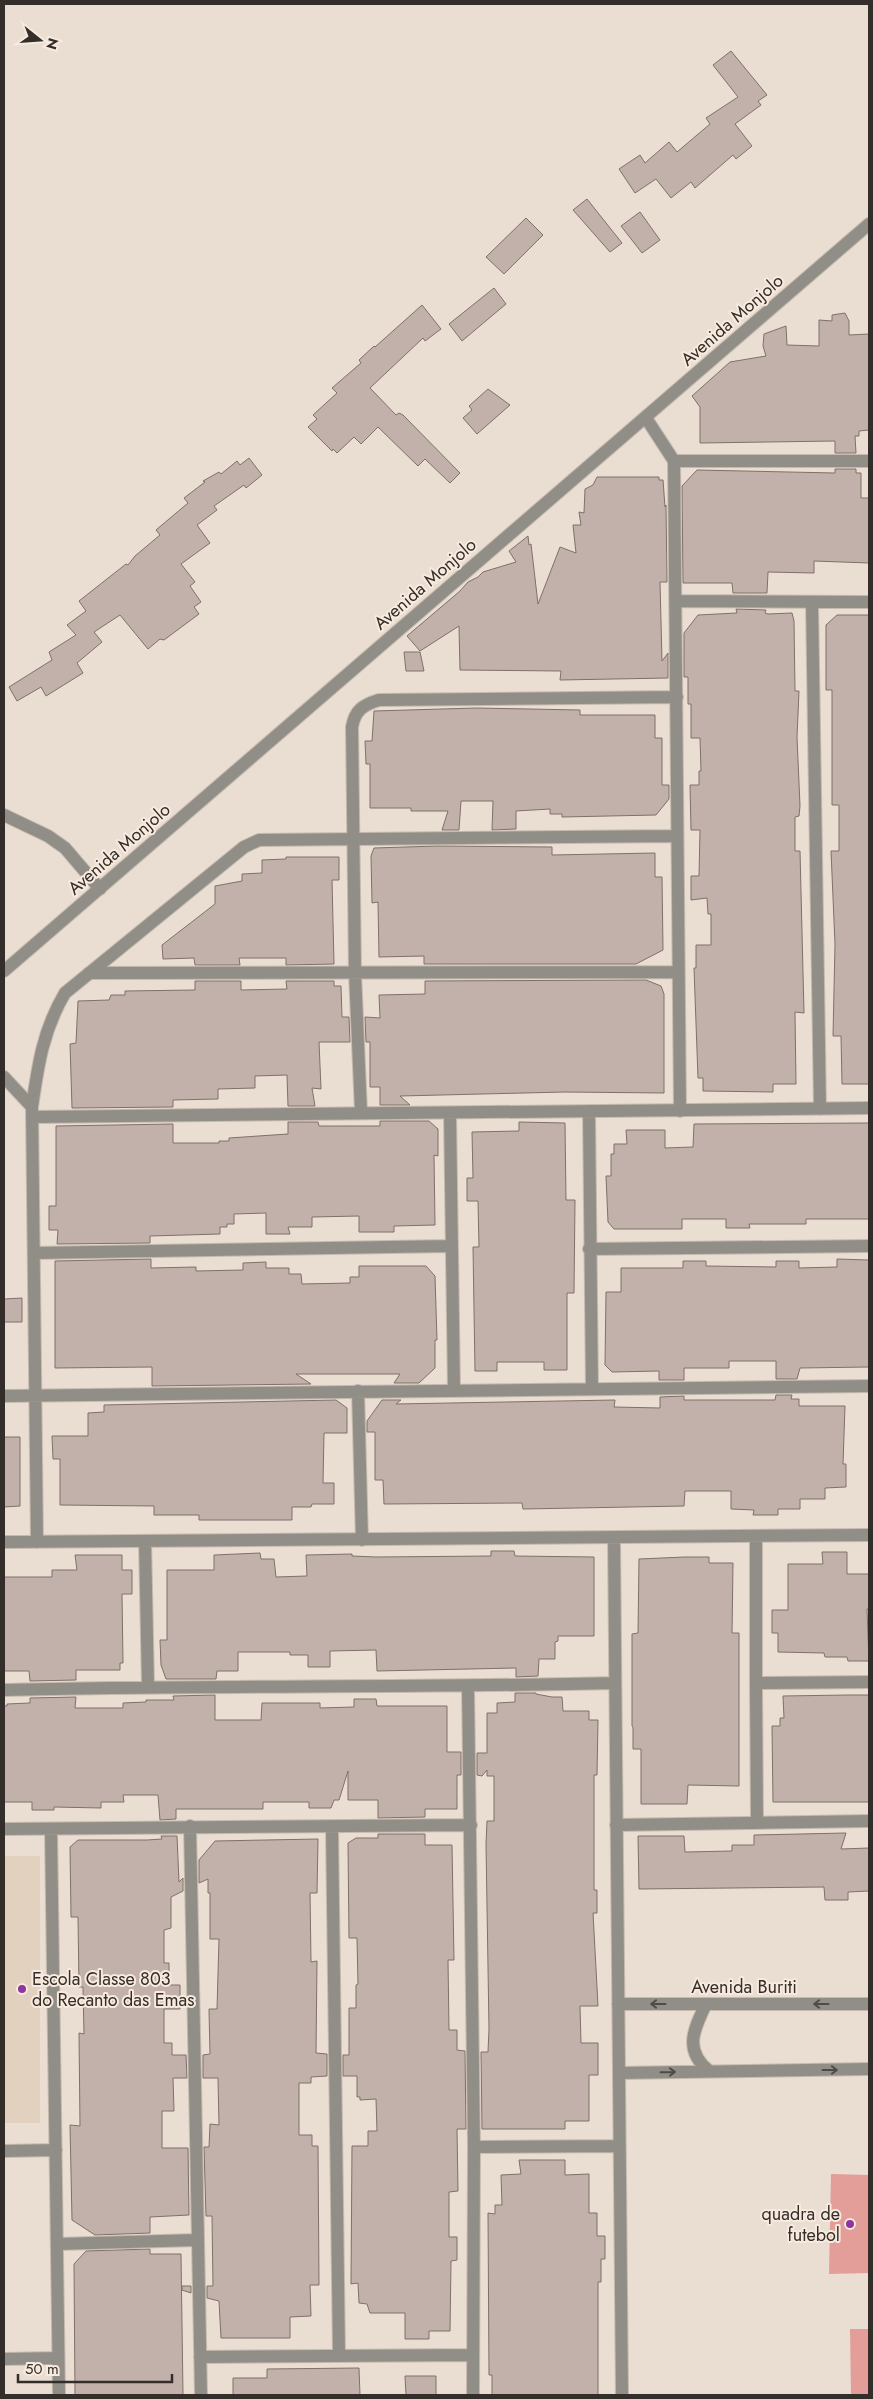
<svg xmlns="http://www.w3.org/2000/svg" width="873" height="2399" font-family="Jost,sans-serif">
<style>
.built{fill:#e3d1bf}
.green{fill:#e39e99}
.building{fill:#c2b1aa;stroke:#7f7069}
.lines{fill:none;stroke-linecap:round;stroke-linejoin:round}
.minor-casing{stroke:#c5baaf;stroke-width:14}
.minor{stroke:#918e87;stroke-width:12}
.oneway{stroke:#4f4b45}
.poi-dot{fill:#91349e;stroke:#f8eade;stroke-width:2}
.labels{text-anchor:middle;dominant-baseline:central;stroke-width:4;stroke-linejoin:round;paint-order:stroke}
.street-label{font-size:18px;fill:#332e29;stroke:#f8eade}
.poi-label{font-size:18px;fill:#332e29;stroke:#f8eade;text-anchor:start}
</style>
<rect width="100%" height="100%" fill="#eaddd1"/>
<!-- built -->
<path class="built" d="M 4,1856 L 40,1856 L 40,2123 L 4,2123 Z"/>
<!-- green -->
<path class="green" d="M 831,2174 L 869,2175 L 869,2273 L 829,2274 Z
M 850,2329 L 869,2329 L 869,2395 L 851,2395 Z"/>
<!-- building -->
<path class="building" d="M 731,51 L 767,95 L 758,101 L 761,105 L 735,124 L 752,146 L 736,159 L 733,155 L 695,188 L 691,182 L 671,198 L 656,179 L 635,193 L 619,169 L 640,155 L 645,163 L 669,142 L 677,152 L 710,124 L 706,118 L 738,97 L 713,65 Z
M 587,199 L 622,243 L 610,252 L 573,210 Z
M 640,212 L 660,240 L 642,253 L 621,226 Z
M 526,218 L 543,235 L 504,274 L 486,257 Z
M 494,288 L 506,304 L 462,341 L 449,324 Z
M 422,305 L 441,329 L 425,341 L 423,338 L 370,388 L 396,415 L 399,413 L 403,415 L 460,473 L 450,483 L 425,459 L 418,466 L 378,427 L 361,444 L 354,437 L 337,453 L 333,449 L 332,451 L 308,427 L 317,419 L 313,415 L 337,393 L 332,388 L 361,363 L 359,360 L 374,346 L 375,347 Z
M 845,313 L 849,321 L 849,335 L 869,334 L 869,430 L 859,431 L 859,436 L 855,436 L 856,453 L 835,453 L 835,441 L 700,443 L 700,407 L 692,396 L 730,362 L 766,356 L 763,346 L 764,334 L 786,326 L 787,345 L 819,346 L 819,320 L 832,321 L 832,315 Z
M 488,389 L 510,405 L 477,434 L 463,418 L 472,410 L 469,406 Z
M 249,458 L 262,475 L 246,488 L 244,485 L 214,506 L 217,510 L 197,525 L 210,543 L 181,564 L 195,582 L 190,586 L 201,602 L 194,607 L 199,614 L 164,640 L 160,639 L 148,649 L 120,615 L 94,632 L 102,642 L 77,663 L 83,673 L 46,696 L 41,687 L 17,701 L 9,687 L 52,660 L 49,652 L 76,635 L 67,625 L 86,611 L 79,601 L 126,564 L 128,565 L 135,556 L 160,535 L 156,530 L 188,503 L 184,498 L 205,482 L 203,481 L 219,472 L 221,474 L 237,461 L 240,465 Z
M 835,469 L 856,469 L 856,473 L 861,473 L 861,498 L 869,498 L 869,563 L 814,561 L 814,573 L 768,572 L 767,593 L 733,593 L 732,583 L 683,583 L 682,486 L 697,470 L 835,473 Z
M 597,477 L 659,477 L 659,480 L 663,480 L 665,507 L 666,505 L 667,582 L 660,582 L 662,661 L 668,653 L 668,678 L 560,680 L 561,671 L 460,670 L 459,626 L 420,651 L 407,636 L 460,591 L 468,582 L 478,577 L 483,572 L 516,562 L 509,551 L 528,536 L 529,545 L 531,544 L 538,604 L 560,547 L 576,553 L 573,525 L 581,525 L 579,512 L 584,513 L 585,489 L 593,485 Z
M 736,609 L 766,610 L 765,613 L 768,614 L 792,613 L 794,621 L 795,691 L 799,691 L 797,737 L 800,806 L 799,816 L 795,817 L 795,851 L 800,851 L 804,1013 L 795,1012 L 796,1084 L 773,1084 L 773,1092 L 703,1091 L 703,1078 L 698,1078 L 694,968 L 696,968 L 696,945 L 711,945 L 711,914 L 708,914 L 707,898 L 691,900 L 691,876 L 699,876 L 700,830 L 691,830 L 690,785 L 699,785 L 699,771 L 701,771 L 700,738 L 691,738 L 691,704 L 688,704 L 688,677 L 684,677 L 684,633 L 698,615 L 737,613 Z
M 837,615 L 869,615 L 869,1084 L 842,1084 L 841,1036 L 833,1036 L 835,944 L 831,851 L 839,851 L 839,805 L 832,805 L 832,690 L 826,690 L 826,625 Z
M 404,652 L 420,652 L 424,671 L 406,671 Z
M 476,708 L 580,710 L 580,715 L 655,715 L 655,738 L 662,738 L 662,785 L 669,785 L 669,799 L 656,815 L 562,817 L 562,814 L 550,814 L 550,809 L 516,811 L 516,829 L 492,830 L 493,801 L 461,801 L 459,830 L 442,830 L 448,811 L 411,811 L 411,808 L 370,808 L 370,764 L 366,764 L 365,741 L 372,741 L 374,711 Z
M 437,846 L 552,847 L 552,855 L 655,853 L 655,877 L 662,877 L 663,950 L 636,964 L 424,964 L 424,956 L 379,957 L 378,902 L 372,903 L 371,856 L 374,848 Z
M 286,857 L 339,857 L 339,880 L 332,880 L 334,964 L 286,965 L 286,958 L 239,958 L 240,965 L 195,965 L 194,958 L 163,959 L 162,945 L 215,904 L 215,886 L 242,881 L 242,874 L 262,873 L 262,860 L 286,859 Z
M 646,980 L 661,986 L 664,994 L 664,1093 L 565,1092 L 400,1096 L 410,1105 L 380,1105 L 380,1087 L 370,1087 L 370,1042 L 366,1042 L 365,1017 L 380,1018 L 379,995 L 425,994 L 425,981 Z
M 195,981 L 241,981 L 241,990 L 287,989 L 286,981 L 334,981 L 334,986 L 341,986 L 342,1017 L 349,1017 L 350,1042 L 319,1042 L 321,1089 L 312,1088 L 315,1106 L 288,1106 L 287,1075 L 255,1076 L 255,1088 L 218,1089 L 218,1099 L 173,1100 L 173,1107 L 72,1108 L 70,1044 L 76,1043 L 78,1001 L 109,1000 L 111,995 L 125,995 L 125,991 L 195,990 Z
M 380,1121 L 429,1121 L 438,1129 L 438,1156 L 434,1155 L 435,1225 L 394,1226 L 394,1232 L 359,1232 L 359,1216 L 312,1217 L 312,1227 L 288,1227 L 290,1234 L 266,1234 L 266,1213 L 234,1214 L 234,1224 L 227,1224 L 227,1227 L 220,1227 L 220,1234 L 150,1236 L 150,1243 L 57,1244 L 58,1230 L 49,1230 L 49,1206 L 56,1206 L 56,1126 L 173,1124 L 173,1143 L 219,1143 L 219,1141 L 229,1141 L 229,1138 L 288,1134 L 288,1122 L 318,1122 L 319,1126 L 380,1126 Z
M 519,1122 L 565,1123 L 566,1200 L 575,1200 L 574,1293 L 567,1293 L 567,1370 L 544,1370 L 544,1362 L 497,1362 L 497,1371 L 475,1371 L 473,1247 L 479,1247 L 478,1201 L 467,1201 L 467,1178 L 473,1178 L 472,1132 L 519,1131 Z
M 869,1123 L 869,1219 L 806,1219 L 806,1224 L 749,1224 L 750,1228 L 726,1228 L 726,1219 L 682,1219 L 682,1229 L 614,1229 L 608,1222 L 606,1176 L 611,1176 L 611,1154 L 614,1154 L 614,1144 L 627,1144 L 626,1130 L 665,1130 L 665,1148 L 693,1147 L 694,1124 Z
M 151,1259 L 151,1268 L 196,1267 L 196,1271 L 243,1270 L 243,1263 L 266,1262 L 266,1268 L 289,1268 L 289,1274 L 301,1274 L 302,1284 L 350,1283 L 350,1277 L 359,1277 L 359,1266 L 426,1266 L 435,1276 L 437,1340 L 435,1340 L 435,1368 L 419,1383 L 394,1383 L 400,1374 L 296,1374 L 311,1384 L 152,1386 L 152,1367 L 55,1368 L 55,1261 Z
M 837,1259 L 869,1260 L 869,1367 L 800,1368 L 797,1379 L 776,1379 L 776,1361 L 729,1361 L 729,1368 L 684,1368 L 684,1380 L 659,1380 L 659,1371 L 612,1372 L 605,1365 L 606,1292 L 621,1292 L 621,1268 L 683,1268 L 683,1261 L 706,1261 L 706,1266 L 776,1267 L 776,1261 L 799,1261 L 799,1268 L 837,1267 Z
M 22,1298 L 22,1322 L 4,1322 L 4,1299 Z
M 776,1395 L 792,1395 L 791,1399 L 799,1399 L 799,1406 L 845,1406 L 843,1464 L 846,1464 L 846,1487 L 825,1488 L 825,1499 L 800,1499 L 800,1509 L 778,1509 L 778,1515 L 753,1515 L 754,1510 L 731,1509 L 731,1491 L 685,1491 L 684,1506 L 523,1509 L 522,1503 L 384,1504 L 383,1480 L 375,1480 L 375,1432 L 367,1432 L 367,1421 L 382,1400 L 401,1400 L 396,1404 L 615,1400 L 614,1407 L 660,1408 L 660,1397 L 684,1396 L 684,1400 L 775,1400 Z
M 336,1400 L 347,1408 L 347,1433 L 324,1433 L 323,1483 L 334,1483 L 334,1504 L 312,1504 L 311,1507 L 292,1507 L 292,1520 L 199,1520 L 199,1515 L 154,1515 L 154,1506 L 60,1505 L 60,1459 L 53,1459 L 52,1436 L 88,1436 L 88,1413 L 104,1412 L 104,1405 Z
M 4,1437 L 20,1437 L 20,1506 L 4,1507 Z
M 491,1551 L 514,1551 L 515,1556 L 594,1557 L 594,1636 L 558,1636 L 558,1641 L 555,1642 L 555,1659 L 539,1659 L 538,1676 L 516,1677 L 516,1668 L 377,1671 L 376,1650 L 330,1651 L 330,1667 L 308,1667 L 308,1655 L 290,1655 L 290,1652 L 238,1652 L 238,1671 L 217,1671 L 216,1679 L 166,1679 L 161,1665 L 160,1640 L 167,1640 L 167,1570 L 214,1570 L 214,1555 L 260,1553 L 261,1559 L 274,1559 L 276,1577 L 307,1576 L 306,1555 L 352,1554 L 352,1556 L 376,1557 L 491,1556 Z
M 822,1552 L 847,1552 L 847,1574 L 869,1574 L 869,1609 L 867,1609 L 869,1661 L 848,1661 L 847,1657 L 825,1657 L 824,1653 L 778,1652 L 778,1633 L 772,1633 L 772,1610 L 788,1610 L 788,1564 L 823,1564 Z
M 75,1555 L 122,1555 L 122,1570 L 132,1570 L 132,1594 L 122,1594 L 123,1663 L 120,1663 L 120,1670 L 76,1670 L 76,1680 L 30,1681 L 29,1671 L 4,1671 L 4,1577 L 52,1577 L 52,1570 L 77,1570 Z
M 685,1557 L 709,1557 L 709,1563 L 733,1563 L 732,1633 L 739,1633 L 739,1786 L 688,1785 L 687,1804 L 641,1804 L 641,1749 L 633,1749 L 633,1727 L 632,1726 L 632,1634 L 638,1633 L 639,1559 Z
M 515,1693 L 536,1693 L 536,1694 L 552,1697 L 562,1697 L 563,1711 L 589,1711 L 589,1720 L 598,1720 L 597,1775 L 594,1775 L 594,1890 L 597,1890 L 597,1913 L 593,1913 L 598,2006 L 580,2006 L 581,2043 L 598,2043 L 598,2075 L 589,2075 L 589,2121 L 565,2121 L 565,2129 L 482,2129 L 481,2052 L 488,2052 L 489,2029 L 486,1844 L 487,1821 L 494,1821 L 494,1776 L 487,1776 L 487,1770 L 482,1776 L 477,1775 L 477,1753 L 487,1753 L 487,1713 L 497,1713 L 497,1703 L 515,1702 Z
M 215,1695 L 215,1720 L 261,1720 L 262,1703 L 320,1703 L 320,1708 L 354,1707 L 354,1699 L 376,1699 L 377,1706 L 447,1706 L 447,1752 L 461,1752 L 461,1775 L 457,1775 L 457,1809 L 425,1809 L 425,1817 L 378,1818 L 378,1800 L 348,1800 L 348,1771 L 339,1800 L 334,1800 L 331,1808 L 309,1808 L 309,1802 L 263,1802 L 263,1809 L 176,1809 L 176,1819 L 160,1820 L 158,1795 L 123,1795 L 124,1802 L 101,1802 L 101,1808 L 54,1807 L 54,1810 L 32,1810 L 32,1802 L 4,1802 L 4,1706 L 7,1706 L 7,1704 L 30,1703 L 30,1698 L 76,1697 L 75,1708 L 123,1708 L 123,1703 L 146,1702 L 146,1700 L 174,1700 L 173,1696 Z
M 848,1695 L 869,1695 L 869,1802 L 773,1802 L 772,1726 L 780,1726 L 780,1718 L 784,1718 L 783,1696 Z
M 846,1833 L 841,1849 L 869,1848 L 869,1891 L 848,1892 L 848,1900 L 825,1900 L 824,1887 L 639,1889 L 638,1836 L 684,1836 L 685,1852 L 732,1851 L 732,1845 L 754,1845 L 754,1835 Z
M 378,1834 L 425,1834 L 425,1845 L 452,1845 L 454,1960 L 448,1960 L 449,2030 L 457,2030 L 457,2050 L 465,2051 L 466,2129 L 457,2129 L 458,2191 L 449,2192 L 449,2237 L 457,2237 L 457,2260 L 451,2261 L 450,2331 L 429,2331 L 429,2339 L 405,2339 L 405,2313 L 370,2313 L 367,2304 L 359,2303 L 358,2283 L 351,2284 L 352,2146 L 368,2146 L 368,2131 L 377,2131 L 376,2099 L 360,2100 L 360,2097 L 357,2097 L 357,2076 L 343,2076 L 343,2055 L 349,2055 L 349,2008 L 356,2008 L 356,1985 L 358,1984 L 357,1938 L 349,1938 L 348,1843 L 356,1838 L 378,1838 Z
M 161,1836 L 177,1836 L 179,1882 L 183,1878 L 183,1891 L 171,1897 L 171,1928 L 164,1930 L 164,1963 L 169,1963 L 169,1985 L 180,1985 L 180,2009 L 164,2009 L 164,2043 L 172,2043 L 172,2055 L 186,2055 L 187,2078 L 173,2078 L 174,2111 L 162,2111 L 162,2148 L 188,2148 L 189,2215 L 150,2217 L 150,2233 L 95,2235 L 72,2220 L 70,2125 L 80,2126 L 79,2033 L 84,2034 L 83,1987 L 79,1987 L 78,1917 L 71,1917 L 70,1847 L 78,1840 L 147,1840 L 162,1839 Z
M 318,1839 L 317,1893 L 310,1893 L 311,1962 L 317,1961 L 316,2053 L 327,2054 L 327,2076 L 311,2077 L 311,2083 L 299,2083 L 299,2135 L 312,2135 L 312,2146 L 318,2146 L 319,2285 L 310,2285 L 311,2316 L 290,2317 L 290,2338 L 221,2338 L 219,2301 L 207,2298 L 207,2286 L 213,2286 L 212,2216 L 206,2216 L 204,2147 L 209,2147 L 210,2124 L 219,2125 L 218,2078 L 203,2078 L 203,2055 L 210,2054 L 209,2009 L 217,2009 L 219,1939 L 210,1939 L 210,1893 L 208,1893 L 208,1879 L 199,1883 L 199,1860 L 215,1841 Z
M 519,2160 L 565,2160 L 565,2175 L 589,2174 L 589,2213 L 597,2213 L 597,2236 L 605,2236 L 605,2259 L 601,2259 L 601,2282 L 598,2282 L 598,2395 L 492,2395 L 492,2375 L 489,2375 L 488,2213 L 495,2214 L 495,2205 L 502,2205 L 501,2175 L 521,2174 Z
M 150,2249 L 150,2254 L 181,2254 L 183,2395 L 75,2395 L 74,2264 L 86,2251 Z
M 182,2286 L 191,2286 L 191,2293 L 182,2290 Z
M 359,2368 L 360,2395 L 233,2395 L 233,2378 L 267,2378 L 267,2369 Z
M 405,2376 L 436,2376 L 436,2395 L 406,2395 Z"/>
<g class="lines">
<!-- minor casing -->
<g class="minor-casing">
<path id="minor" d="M 646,418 L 674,461 L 680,1111
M 674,461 L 869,461
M 676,601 L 869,602
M 812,602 L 820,1109
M 4,815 L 48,836 L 65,848 L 100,889
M 4,971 L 869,224
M 89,973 L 678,972
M 4,1077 L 32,1107
M 589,1111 L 592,1389
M 361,1112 L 355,973 L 352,727 C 355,710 363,705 379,700 L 677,697
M 450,1114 L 454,1390
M 33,1117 L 869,1108
M 589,1249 L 869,1246
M 34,1253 L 450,1246
M 358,1391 L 362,1540
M 4,1396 L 869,1386
M 756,1536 L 756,1683 L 869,1682
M 614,1538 L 622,2395
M 145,1541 L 148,1686
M 4,1542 L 869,1535
M 37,1542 L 32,1107 C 38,1065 43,1030 65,993 L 244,847 L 259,840 L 677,836
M 756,1683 L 757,1821
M 468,1686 L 474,2147 L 473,2395
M 4,1690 C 207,1685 411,1688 615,1683
M 616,1825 L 869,1821
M 190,1826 L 201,2395
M 332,1827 L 339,2355
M 4,1829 L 471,1825
M 51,1829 L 59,2395
M 618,2004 L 869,2004
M 706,2004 C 694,2029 683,2050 709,2071
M 619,2073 L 869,2069
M 474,2147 L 619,2146
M 4,2151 L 56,2150
M 58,2244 L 197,2240
M 200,2357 L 473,2355
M 4,2359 L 58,2358"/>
</g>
<!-- minor -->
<use href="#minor" class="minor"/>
</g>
<!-- one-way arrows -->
<defs><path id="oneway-shaft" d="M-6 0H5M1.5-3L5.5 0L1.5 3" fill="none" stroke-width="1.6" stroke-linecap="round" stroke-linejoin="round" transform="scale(1.25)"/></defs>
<g class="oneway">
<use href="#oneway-shaft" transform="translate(658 2004) rotate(-180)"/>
<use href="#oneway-shaft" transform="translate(821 2004) rotate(180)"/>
<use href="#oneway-shaft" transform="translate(830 2070)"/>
<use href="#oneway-shaft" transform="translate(668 2072) rotate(-1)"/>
</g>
<!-- markers -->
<g class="poi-dot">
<circle cx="22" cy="1989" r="5"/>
<circle cx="850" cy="2224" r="5"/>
</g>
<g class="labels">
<!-- street labels -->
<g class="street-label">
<text transform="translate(732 320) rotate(-41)">Avenida Monjolo</text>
<text transform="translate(425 584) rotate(-41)">Avenida Monjolo</text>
<text transform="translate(119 849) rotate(-41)">Avenida Monjolo</text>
<text x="744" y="1987">Avenida Buriti</text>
</g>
<!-- poi labels -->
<g class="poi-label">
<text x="32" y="1979">Escola Classe 803<tspan x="32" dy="21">do Recanto das Emas</tspan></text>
<text x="840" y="2214" text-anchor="end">quadra de<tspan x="840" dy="21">futebol</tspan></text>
</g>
</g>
<!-- border -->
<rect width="873" height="2399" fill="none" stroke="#332e29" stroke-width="10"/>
<!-- north arrow -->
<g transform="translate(40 40) rotate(107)" stroke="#f8eade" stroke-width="4" paint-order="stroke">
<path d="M0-4L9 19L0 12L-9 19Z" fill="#332e29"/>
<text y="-8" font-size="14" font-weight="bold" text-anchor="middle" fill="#332e29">N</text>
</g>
<!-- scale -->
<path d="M18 2374v8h154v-8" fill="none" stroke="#332e29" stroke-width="2.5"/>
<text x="25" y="2374" font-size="15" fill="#332e29" stroke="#f8eade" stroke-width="4" paint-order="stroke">50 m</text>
</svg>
